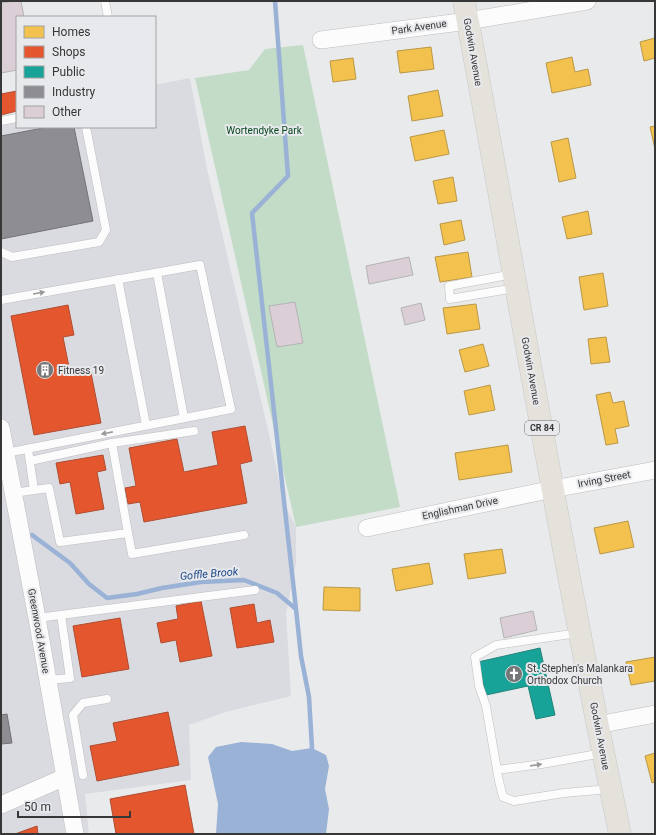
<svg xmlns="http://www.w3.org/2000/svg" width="656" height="835" font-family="Roboto,sans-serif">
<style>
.built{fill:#d9dbe1}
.green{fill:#c3dcc8}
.water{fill:#99b2d6}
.homes{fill:#f2c14e;stroke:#ba9847}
.shops{fill:#e4572e;stroke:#b04d31}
.public{fill:#17a398;stroke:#21837b}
.industry{fill:#8d8d92;stroke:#737377}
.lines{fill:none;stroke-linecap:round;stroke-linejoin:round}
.stream{stroke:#99b2d6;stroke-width:4.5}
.building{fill:#dbced6;stroke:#b4b4b5}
.service-casing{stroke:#bebebf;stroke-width:9}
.minor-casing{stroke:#bebebf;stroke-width:18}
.primary-casing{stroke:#c7c8c8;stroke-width:23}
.service{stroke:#fcfcfc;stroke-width:8}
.minor{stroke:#fcfcfc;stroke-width:17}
.primary{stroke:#e5e2dc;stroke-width:22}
.oneway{fill:#9a9a9a}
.labels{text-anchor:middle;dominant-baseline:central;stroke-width:4;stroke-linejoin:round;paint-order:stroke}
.shield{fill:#e8e9ec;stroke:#6c6c6e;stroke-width:1}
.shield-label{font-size:9px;font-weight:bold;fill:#373738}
.street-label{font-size:10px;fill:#373738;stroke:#e8e9ec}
.park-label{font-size:10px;fill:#06471e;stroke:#e8e9ec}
.poi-label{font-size:10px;fill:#373738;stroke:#e8e9ec;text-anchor:start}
.water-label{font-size:11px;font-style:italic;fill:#1c4988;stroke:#e8e9ec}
</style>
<rect width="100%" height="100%" fill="#e9eaeb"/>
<!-- built -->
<path class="built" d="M 190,78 L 207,169 L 269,434 L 284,504 L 296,527 L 296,563 L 286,613 L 291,696 L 226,712 L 189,725 L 191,780 L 85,794 L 89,834 L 1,834 L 1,119 L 17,115 L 17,127 L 155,127 L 155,85 Z"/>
<!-- green -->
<path class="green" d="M 303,45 L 400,507 L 296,527 L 195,78 L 249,70 L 265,49 Z"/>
<!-- water -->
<path class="water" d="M 241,742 L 272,744 L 292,751 L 312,748 L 326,755 L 329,766 L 325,789 L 329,809 L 326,834 L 216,834 L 218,804 L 208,757 L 216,747 Z"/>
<!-- homes -->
<path class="homes" d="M 655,38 L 655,58 L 644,61 L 640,42 Z
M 431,47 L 434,69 L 400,73 L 397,51 Z
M 572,57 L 575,72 L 588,69 L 591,85 L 552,93 L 546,63 Z
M 353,58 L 356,79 L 333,82 L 330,61 Z
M 438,90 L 443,116 L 412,121 L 408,96 Z
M 655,126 L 655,149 L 650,127 Z
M 444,130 L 449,154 L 415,161 L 410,137 Z
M 568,138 L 576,178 L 559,182 L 551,142 Z
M 453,177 L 457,201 L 438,204 L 433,181 Z
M 588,211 L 592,234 L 567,239 L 562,217 Z
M 461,220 L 465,240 L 444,245 L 440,224 Z
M 468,252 L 472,277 L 440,282 L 435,257 Z
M 603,273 L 608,306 L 584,310 L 579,277 Z
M 476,304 L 480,329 L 447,334 L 443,308 Z
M 606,337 L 610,362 L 591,364 L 588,339 Z
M 483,344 L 489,366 L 465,372 L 459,350 Z
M 490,385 L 495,410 L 469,415 L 464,391 Z
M 610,392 L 613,403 L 624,401 L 629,426 L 615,429 L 618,443 L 606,445 L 596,395 Z
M 508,445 L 512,472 L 459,480 L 455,453 Z
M 628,521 L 634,547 L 600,554 L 594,528 Z
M 502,549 L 506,573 L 468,579 L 464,554 Z
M 429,563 L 433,584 L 396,591 L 392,569 Z
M 324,587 L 360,588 L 360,611 L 323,610 Z
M 655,657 L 655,681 L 631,685 L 626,662 Z
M 655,753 L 655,782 L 652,783 L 645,756 Z"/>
<!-- shops -->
<path class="shops" d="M 17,91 L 17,111 L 1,115 L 1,94 Z
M 68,305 L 74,335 L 63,337 L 70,372 L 90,368 L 101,423 L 34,435 L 11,316 Z
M 245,426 L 252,461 L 240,464 L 247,503 L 144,522 L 140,502 L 128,504 L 125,488 L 136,486 L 129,448 L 177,439 L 184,472 L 218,465 L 212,432 Z
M 103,455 L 106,470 L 97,472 L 104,509 L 76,514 L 70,482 L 60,484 L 56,463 Z
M 201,601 L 212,656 L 180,662 L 176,640 L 161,643 L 157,623 L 178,619 L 176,606 Z
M 254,604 L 257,623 L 270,620 L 274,642 L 237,648 L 230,608 Z
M 120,618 L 129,669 L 82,677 L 73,626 Z
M 168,712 L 179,765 L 97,781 L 90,746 L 117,741 L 113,723 Z
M 185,785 L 194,834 L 116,834 L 110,799 Z
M 37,826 L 38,834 L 15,834 Z"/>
<!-- public -->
<path class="public" d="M 540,648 L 555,715 L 536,719 L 528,686 L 486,695 L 478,662 Z"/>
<!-- industry -->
<path class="industry" d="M 48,127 L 74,127 L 93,221 L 1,239 L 1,136 Z
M 7,714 L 12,743 L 1,744 L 1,715 Z"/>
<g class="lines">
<!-- stream -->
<path class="stream" d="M 275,1 L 288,176 L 252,213 L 296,609
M 32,535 L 70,563 L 89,584 L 107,598 L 137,594 L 162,588 L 201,582 L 244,580 L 277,593 L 296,609 L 301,656 L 309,697 L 312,748 L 311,753"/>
</g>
<!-- building -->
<path class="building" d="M 14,1 L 21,1 L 24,17 L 17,17 L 17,70 L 1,73 L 1,3 Z
M 409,257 L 413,275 L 369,284 L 366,266 Z
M 295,302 L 303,343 L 277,347 L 269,306 Z
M 421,303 L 425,320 L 405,325 L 401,308 Z
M 533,611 L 537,630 L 504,638 L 500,618 Z"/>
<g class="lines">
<!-- service casing -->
<g class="service-casing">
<path id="service" d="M 105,1 L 108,17
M 1,121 L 17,118
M 1,252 L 12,257 L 99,242 L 106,230 L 86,127
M 157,273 L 184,418
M 513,274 L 449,286 L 450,299 L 515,288
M 118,279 L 146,425
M 1,300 L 200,265 L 231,409 L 6,453
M 112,443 L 194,431
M 28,449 L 34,490
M 30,461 L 112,443 L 128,533
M 13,493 L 49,488 L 60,542 L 128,533 L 132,554 L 244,535
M 37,618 L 255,590
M 578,633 L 496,645 L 475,657 L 479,686 L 486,706 L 499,781 L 503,797 L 514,801 L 564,793 L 610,789
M 48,680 L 70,678 L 61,615
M 497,770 L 542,764 L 603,753
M 83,775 L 73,715 L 83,703 L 107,699"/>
</g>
<!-- minor casing -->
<g class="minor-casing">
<path id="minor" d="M 321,40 L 468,21 L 587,1
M 1,428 L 37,618 L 75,834
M 367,528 L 553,489 L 655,470
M 597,725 L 655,714
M 1,805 L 65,777"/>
</g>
<!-- primary casing -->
<g class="primary-casing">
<path id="primary" d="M 464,1 C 516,279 562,558 620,834"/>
</g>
<!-- service -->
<use href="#service" class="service"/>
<!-- minor -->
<use href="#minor" class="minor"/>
<!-- primary -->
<use href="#primary" class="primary"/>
</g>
<!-- one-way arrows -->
<defs><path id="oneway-solid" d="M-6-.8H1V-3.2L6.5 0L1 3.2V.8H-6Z"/></defs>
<g class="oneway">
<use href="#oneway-solid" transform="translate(39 293) rotate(-10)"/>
<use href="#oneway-solid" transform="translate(107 433) rotate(169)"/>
<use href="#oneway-solid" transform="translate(536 765) rotate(-8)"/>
</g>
<!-- icons -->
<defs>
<g id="building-disc" transform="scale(0.9)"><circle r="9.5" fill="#757677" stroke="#e8e9ec"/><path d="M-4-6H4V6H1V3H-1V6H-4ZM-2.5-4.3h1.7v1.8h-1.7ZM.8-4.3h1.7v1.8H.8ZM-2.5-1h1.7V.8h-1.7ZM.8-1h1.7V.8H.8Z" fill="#fff"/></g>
<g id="church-disc" transform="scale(0.9)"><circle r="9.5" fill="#757677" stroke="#e8e9ec"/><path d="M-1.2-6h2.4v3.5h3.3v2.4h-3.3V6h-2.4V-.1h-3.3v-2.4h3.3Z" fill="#fff"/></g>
</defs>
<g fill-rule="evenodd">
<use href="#building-disc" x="45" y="370"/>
<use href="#church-disc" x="514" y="674"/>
</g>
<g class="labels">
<!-- shield labels -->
<rect class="shield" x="525" y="421" width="34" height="14" rx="3"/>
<g class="shield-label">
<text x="542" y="428">CR 84</text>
</g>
<!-- street labels -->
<g class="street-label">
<text transform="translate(419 27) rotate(-8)">Park Avenue</text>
<text transform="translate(473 52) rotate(80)">Godwin Avenue</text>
<text transform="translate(531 371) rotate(80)">Godwin Avenue</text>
<text transform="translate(604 479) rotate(-11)">Irving Street</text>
<text transform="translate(460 508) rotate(-12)">Englishman Drive</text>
<text transform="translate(39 631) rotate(80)">Greenwood Avenue</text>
<text transform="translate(600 736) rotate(79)">Godwin Avenue</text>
</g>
<!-- park labels -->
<g class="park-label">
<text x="264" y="130">Wortendyke Park</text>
</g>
<!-- poi labels -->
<g class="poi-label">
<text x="58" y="370">Fitness 19</text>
<text x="527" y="668">St. Stephen's Malankara<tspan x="527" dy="12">Orthodox Church</tspan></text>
</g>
<!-- water labels -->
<g class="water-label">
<text transform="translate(209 574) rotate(-5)">Goffle Brook</text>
</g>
</g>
<!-- border -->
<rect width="656" height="835" fill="none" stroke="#373738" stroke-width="4"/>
<!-- legend -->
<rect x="16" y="16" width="140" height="112" fill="#e8e9ec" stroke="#a1a2a4"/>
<rect x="24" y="26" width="20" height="12" fill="#f2c14e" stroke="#a1a2a4"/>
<text x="52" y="36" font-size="12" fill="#373738">Homes</text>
<rect x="24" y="46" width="20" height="12" fill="#e4572e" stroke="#a1a2a4"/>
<text x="52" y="56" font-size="12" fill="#373738">Shops</text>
<rect x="24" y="66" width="20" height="12" fill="#17a398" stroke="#a1a2a4"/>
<text x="52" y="76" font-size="12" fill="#373738">Public</text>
<rect x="24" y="86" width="20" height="12" fill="#8d8d92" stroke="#a1a2a4"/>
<text x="52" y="96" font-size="12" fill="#373738">Industry</text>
<rect x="24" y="106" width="20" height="12" fill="#dbced6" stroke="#a1a2a4"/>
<text x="52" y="116" font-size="12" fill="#373738">Other</text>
<!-- scale -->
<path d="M18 811v6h112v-6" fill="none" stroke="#373738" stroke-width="2"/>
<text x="24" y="811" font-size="12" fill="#373738" stroke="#e8e9ec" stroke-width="3" paint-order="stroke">50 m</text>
</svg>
